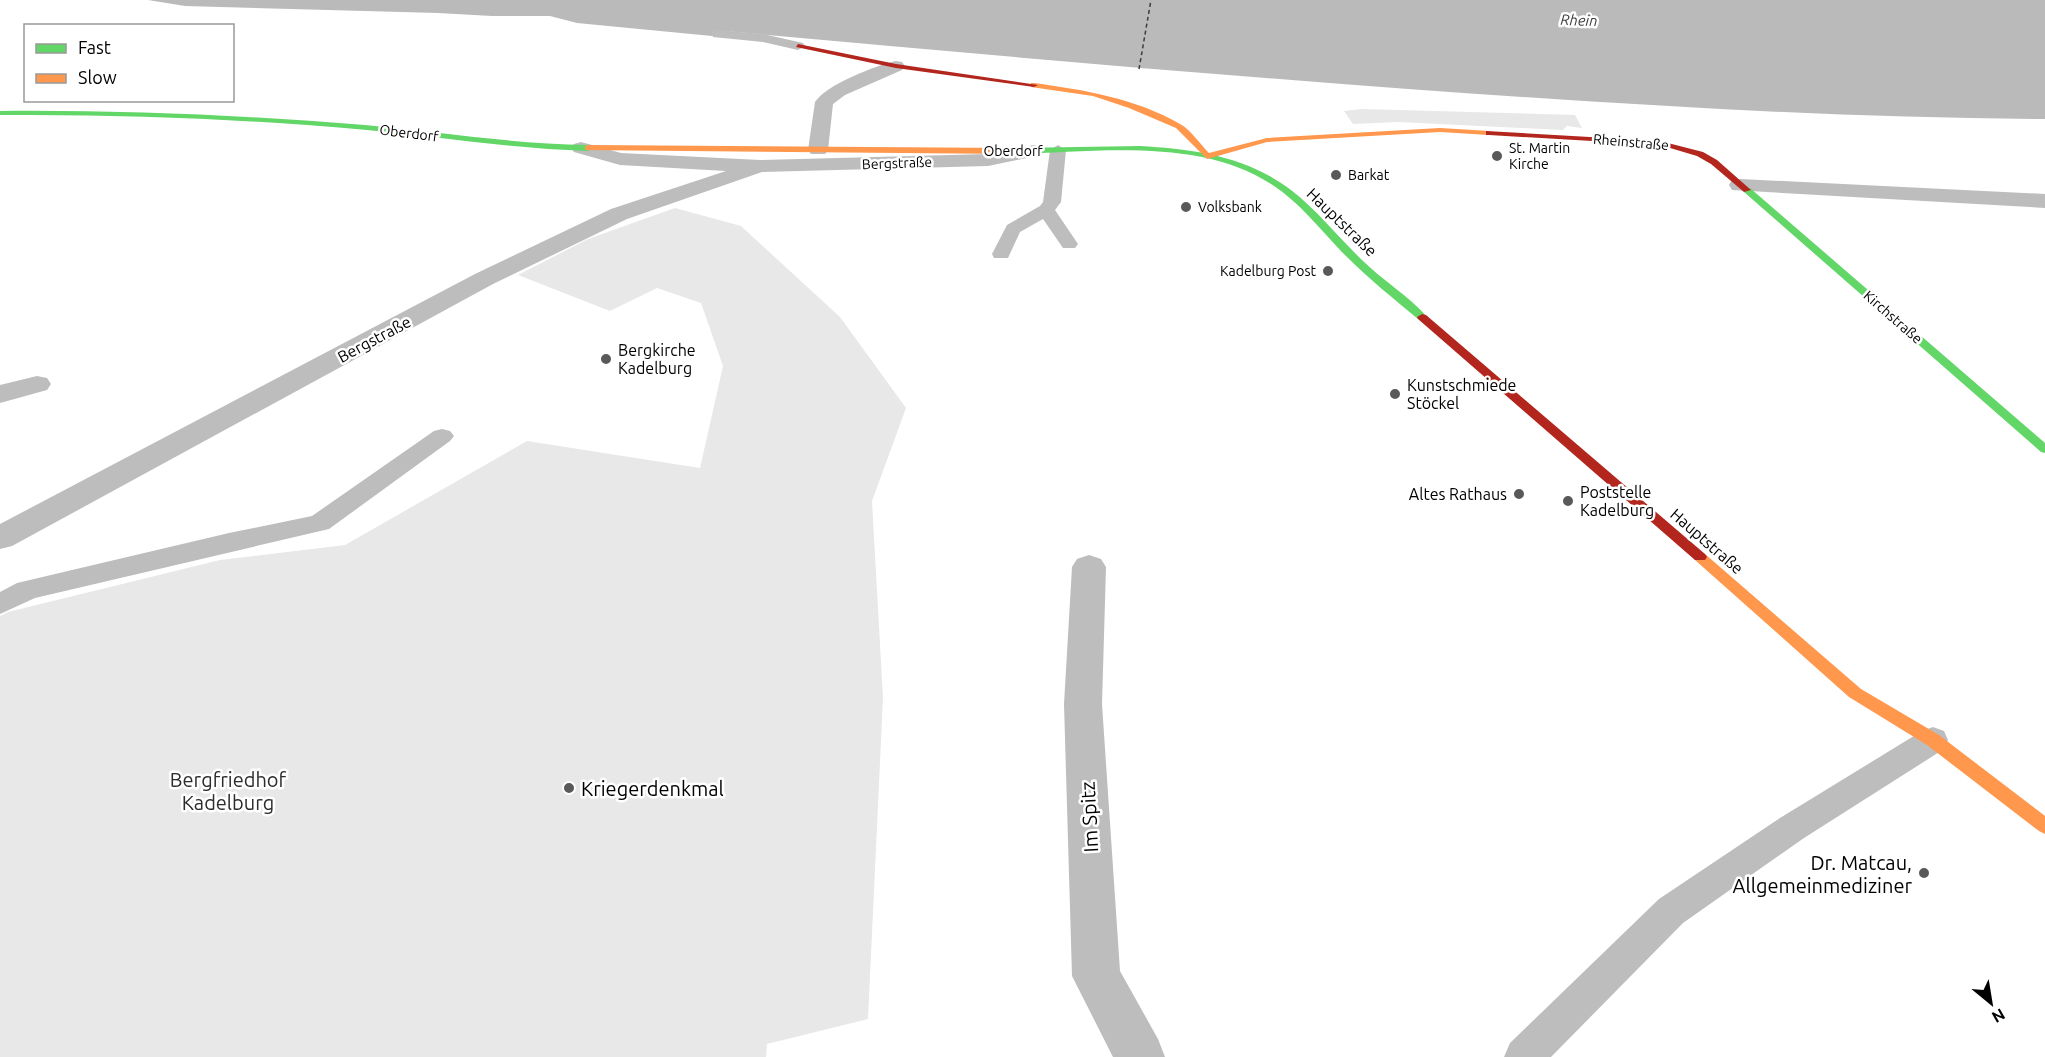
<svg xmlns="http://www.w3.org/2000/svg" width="2045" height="1057" font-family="Ubuntu,sans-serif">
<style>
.green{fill:#e8e8e8}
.water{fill:#bababa}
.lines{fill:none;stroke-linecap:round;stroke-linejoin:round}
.ferry{stroke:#3d3d3d;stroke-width:1.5;stroke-dasharray:4 3;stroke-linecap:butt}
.lane{fill:#bdbdbd;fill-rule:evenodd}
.street{fill:#bdbdbd;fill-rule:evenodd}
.fast{fill:#63d668;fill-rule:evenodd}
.slow{fill:#ff974d;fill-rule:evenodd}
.jam{fill:#b3261e;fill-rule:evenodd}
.poi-dot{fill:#595959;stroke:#fff;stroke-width:2}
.labels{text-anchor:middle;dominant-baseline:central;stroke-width:5;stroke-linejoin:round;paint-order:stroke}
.far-street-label{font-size:14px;fill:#000;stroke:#fff}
.far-poi-label{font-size:14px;fill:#000;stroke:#fff;text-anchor:start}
.far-water-label{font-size:15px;font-style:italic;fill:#3d3d3d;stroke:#fff}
.street-label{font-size:16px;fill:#000;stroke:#fff}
.poi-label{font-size:16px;fill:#000;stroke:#fff;text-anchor:start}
.near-park-label{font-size:20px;fill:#2c2c2c;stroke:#fff}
.near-poi-label{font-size:20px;fill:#000;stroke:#fff;text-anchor:start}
.near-street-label{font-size:20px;fill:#000;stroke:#fff}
</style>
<rect width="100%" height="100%" fill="#fff"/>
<!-- green -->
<path class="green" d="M 1362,109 L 1575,115 L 1582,128 L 1567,126 L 1563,130 L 1398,122 L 1353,124 L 1344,111 Z
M 675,208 L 741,226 L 840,317 L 906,408 L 872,501 L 883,698 L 868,1019 L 767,1044 L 766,1057 L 0,1057 L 0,616 L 8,612 L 220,560 L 345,545 L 527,441 L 700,468 L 723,366 L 701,303 L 657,288 L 610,311 L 518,275 L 588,239 Z"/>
<!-- water -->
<path class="water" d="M 148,0 L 2045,0 L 2045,119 C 1832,118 1620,104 1408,89 C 1180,72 953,52 725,31 L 712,36 L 577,23 L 550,16 L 492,16 L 438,13 L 185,6 Z"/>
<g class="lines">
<!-- ferry -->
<path class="ferry" d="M 1139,69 L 1151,0"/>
<!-- lane -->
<path class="lane" d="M 718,30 L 763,34 L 803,43 L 805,46 L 798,50 L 763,42 L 713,37 L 712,34 L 713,31 Z
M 1058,145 L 1066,150 L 1061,202 L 1055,210 L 1078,244 L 1075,248 L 1063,248 L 1043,219 L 1020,232 L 1008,258 L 994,258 L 992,254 L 1007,225 L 1040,206 L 1043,202 L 1050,150 Z
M 442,429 L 450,431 L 454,436 L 450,441 L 329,529 L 35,598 L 0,614 L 0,592 L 17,583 L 229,533 L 312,516 L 434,431 Z
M 1933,727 L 1944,731 L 1948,740 L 1944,749 L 1804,838 L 1683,923 L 1551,1057 L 1504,1057 L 1510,1043 L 1659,899 L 1780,818 L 1922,731 Z"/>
<!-- street -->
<path class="street" d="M 896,61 L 902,62 L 905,66 L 902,70 L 845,95 L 833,104 L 828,150 L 825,154 L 811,154 L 808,150 L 815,102 C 827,84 875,66 896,61 Z
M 581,142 L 621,153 L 760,160 L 988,154 L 1034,145 L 1041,147 L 1044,151 L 1041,155 L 988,166 L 762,172 L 627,219 L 493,284 L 12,546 L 0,549 L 0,524 L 475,274 L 611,209 L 726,171 L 620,165 L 574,152 L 571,148 L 574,144 Z
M 1740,179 L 2045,194 L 2045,208 L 1732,190 L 1729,185 L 1732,180 Z
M 37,376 L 47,378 L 51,384 L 47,390 L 0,403 L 0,385 Z
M 1089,555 L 1101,559 L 1106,567 L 1102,704 L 1120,971 L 1158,1039 L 1165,1057 L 1113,1057 L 1072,976 L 1064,704 L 1072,567 L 1077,559 Z"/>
<!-- fast -->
<path class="fast" d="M 0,111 C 122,110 244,115 365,125 C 440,132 513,144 588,145 L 592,148 L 588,151 C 514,149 441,137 367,130 C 245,119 123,114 0,115 Z
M 1140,146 C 1193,149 1247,156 1291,190 C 1317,210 1338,237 1362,260 C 1382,280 1409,296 1427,317 L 1422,320 L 1418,319 C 1394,299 1369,279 1346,256 C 1322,232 1301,203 1271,184 C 1200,137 1094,152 1013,154 L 1009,151 L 1013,148 Z
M 1744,188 L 1750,188 L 2045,443 L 2045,453 L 2041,452 L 1744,192 Z"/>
<!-- slow -->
<path class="slow" d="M 1034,83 C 1084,90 1135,98 1180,124 C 1191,130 1200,144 1209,153 L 1267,138 L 1440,128 L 1489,131 L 1493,133 L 1489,135 L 1440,132 L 1267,142 L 1207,159 L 1176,128 L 1129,108 L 1093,96 L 1031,87 L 1031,83 Z
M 588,145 L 1013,148 L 1017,151 L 1013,154 L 585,150 L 585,146 Z
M 1700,552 L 1705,554 L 1861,689 L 1939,735 L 2045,816 L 2045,834 L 2039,831 L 1927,745 L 1849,697 L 1695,560 L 1693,557 L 1695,554 Z"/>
<!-- jam -->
<path class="jam" d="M 798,44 L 896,64 L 1038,85 L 1034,87 L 896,68 L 796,47 Z
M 1486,131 L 1660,141 L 1703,152 L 1717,160 L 1751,190 L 1744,192 L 1711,164 L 1697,156 L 1660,145 L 1489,135 L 1486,135 Z
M 1422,314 L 1426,315 L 1705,554 L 1707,557 L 1705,560 L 1695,560 L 1418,319 L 1417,317 Z"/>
</g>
<!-- markers -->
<g class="poi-dot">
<circle cx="1497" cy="156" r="6"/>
<circle cx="1336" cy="175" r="6"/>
<circle cx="1186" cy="207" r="6"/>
<circle cx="1328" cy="271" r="6"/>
<circle cx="606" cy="359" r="6"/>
<circle cx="1395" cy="394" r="6"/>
<circle cx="1519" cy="494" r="6"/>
<circle cx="1568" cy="501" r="6"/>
<circle cx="569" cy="788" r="6"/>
<circle cx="1924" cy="873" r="6"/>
</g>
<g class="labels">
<!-- far-street labels -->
<g class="far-street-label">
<text transform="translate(409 133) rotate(7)">Oberdorf</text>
<text transform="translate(1631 142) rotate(5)">Rheinstraße</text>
<text x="1013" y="151">Oberdorf</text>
<text transform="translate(897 163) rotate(-2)">Bergstraße</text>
<text transform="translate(1893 317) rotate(41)">Kirchstraße</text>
</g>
<!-- far-poi labels -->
<g class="far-poi-label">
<text x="1509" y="148">St. Martin<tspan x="1509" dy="16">Kirche</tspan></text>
<text x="1348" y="175">Barkat</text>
<text x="1198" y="207">Volksbank</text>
<text x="1316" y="271" text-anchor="end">Kadelburg Post</text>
</g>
<!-- far-water labels -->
<g class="far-water-label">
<text transform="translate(1579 20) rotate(2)">Rhein</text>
</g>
<!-- street labels -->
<g class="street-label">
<text transform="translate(1342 222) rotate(44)">Hauptstraße</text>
<text transform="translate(374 339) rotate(-28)">Bergstraße</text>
<text transform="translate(1707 541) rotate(41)">Hauptstraße</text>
</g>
<!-- poi labels -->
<g class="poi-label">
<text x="618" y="350">Bergkirche<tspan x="618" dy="18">Kadelburg</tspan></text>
<text x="1407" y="385">Kunstschmiede<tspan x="1407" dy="18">Stöckel</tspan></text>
<text x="1580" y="492">Poststelle<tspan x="1580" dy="18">Kadelburg</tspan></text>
<text x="1507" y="494" text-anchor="end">Altes Rathaus</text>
</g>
<!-- near-park labels -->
<g class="near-park-label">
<text x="228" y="779">Bergfriedhof<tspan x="228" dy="23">Kadelburg</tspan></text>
</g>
<!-- near-poi labels -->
<g class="near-poi-label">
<text x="581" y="788">Kriegerdenkmal</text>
<text x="1912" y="862" text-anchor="end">Dr. Matcau,<tspan x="1912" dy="23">Allgemeinmediziner</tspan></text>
</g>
<!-- near-street labels -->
<g class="near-street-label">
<text transform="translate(1089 817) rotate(-93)">Im Spitz</text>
</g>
</g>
<!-- legend -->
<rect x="24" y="24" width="210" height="78" fill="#ffffff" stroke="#999999" stroke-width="1.5"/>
<rect x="36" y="44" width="30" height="9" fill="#63d668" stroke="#999999" stroke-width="1.5"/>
<text x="78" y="54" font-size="18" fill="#000000">Fast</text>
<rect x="36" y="74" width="30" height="9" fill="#ff974d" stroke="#999999" stroke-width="1.5"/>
<text x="78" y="84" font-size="18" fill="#000000">Slow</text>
<!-- north arrow -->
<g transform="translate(1991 1003) rotate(150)" stroke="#ffffff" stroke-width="4.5" paint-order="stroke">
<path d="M0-4.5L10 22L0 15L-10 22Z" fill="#000000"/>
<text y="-9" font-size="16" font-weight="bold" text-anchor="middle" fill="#000000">N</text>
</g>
</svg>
